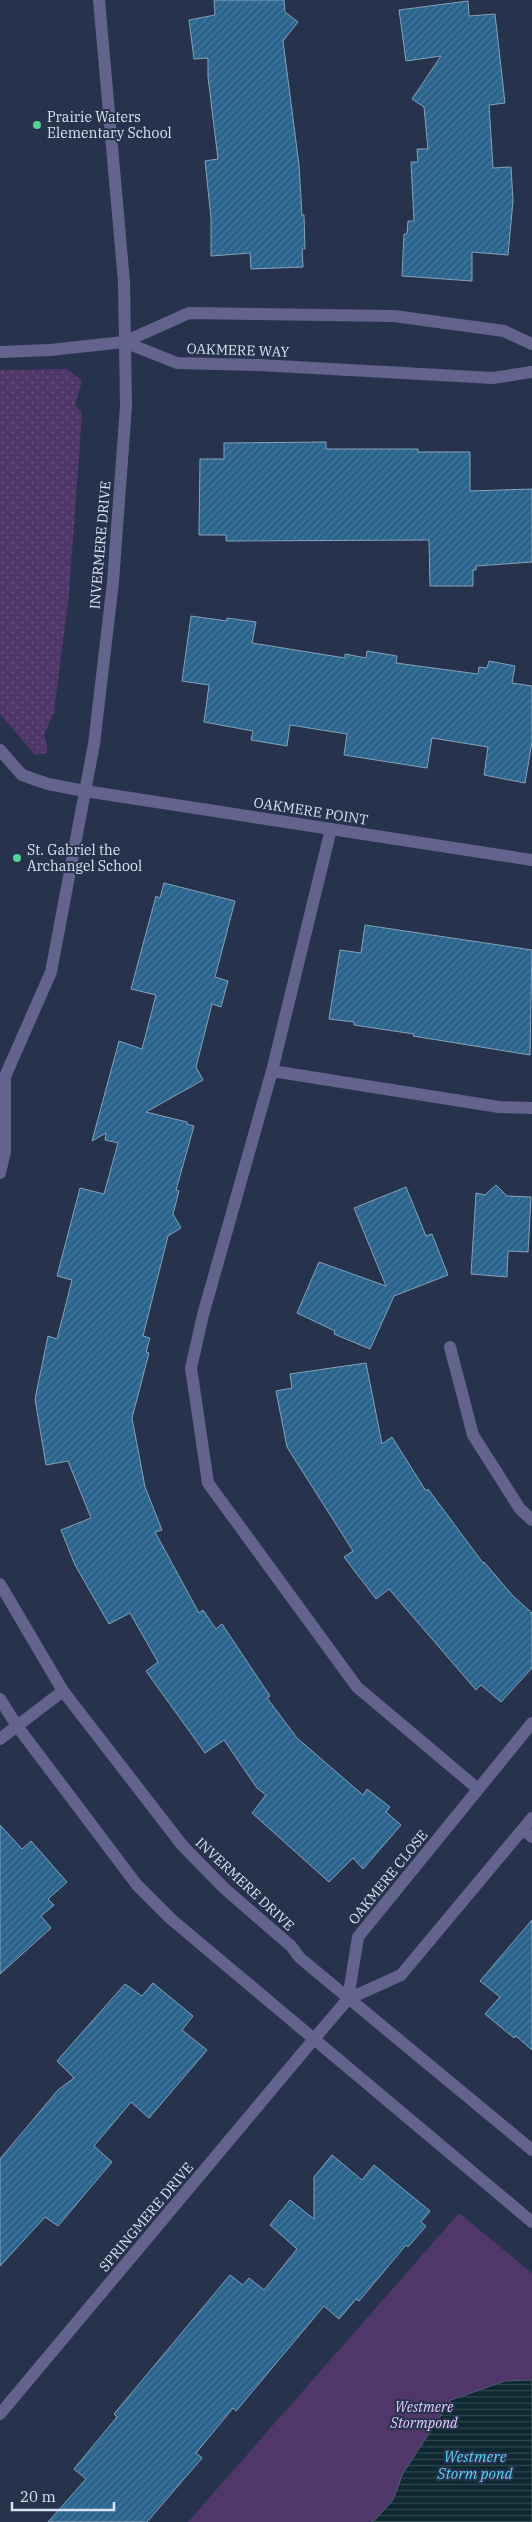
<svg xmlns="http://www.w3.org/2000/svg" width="532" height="2522" font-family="'IBM Plex Serif',serif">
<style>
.grass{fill:url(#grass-dots)}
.green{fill:#50376a}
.water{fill:url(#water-rules);stroke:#4b606b}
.building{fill:url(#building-hatch);stroke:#84a2ba}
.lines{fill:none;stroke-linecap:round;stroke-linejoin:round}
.service{stroke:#64638e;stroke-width:12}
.minor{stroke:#64638e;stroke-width:12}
.tertiary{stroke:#64638e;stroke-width:12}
.poi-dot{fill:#52d397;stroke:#27334c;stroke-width:2}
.labels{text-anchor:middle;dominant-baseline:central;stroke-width:4;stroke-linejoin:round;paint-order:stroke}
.poi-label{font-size:14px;fill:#d9e2f2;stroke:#27334c;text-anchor:start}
.street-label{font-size:14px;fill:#d9e2f2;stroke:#27334c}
.park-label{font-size:14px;font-style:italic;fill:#e0c9fb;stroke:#27334c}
.water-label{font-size:15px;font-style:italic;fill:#5ad3f9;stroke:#27334c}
</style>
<defs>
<pattern id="grass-dots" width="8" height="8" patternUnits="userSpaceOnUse" patternTransform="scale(1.25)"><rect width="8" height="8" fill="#50376a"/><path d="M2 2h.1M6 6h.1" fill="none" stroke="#695480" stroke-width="1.8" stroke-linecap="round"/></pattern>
<pattern id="water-rules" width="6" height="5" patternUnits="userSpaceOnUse" patternTransform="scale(1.25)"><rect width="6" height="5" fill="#0e2831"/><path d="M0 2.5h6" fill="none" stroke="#30474f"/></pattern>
<pattern id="building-hatch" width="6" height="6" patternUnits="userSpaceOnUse" patternTransform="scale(1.25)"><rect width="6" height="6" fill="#2a638c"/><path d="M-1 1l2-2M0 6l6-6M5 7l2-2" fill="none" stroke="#48799d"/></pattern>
</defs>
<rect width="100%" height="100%" fill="#27334c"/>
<!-- grass -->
<path class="grass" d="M 67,369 L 82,381 L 75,405 L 82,413 L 69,594 L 54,712 L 44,735 L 47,744 L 47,753 L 35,755 L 0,714 L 0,370 Z"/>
<!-- green -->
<path class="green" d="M 459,2213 L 532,2273 L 532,2522 L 188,2522 Z"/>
<!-- water -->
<path class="water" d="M 532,2380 L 532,2522 L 371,2522 L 375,2520 L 393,2500 L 403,2473 L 451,2400 L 505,2381 Z"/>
<!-- building -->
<path class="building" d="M 214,0 L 284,0 L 285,12 L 298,22 L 283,41 L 299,165 L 302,215 L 304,215 L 305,249 L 302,249 L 303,267 L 251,269 L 250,253 L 211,256 L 211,218 L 205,161 L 218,159 L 208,77 L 208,58 L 194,59 L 189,20 L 215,15 Z
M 468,1 L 469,16 L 495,14 L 505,103 L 489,105 L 493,168 L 511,167 L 513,201 L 508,255 L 472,252 L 472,281 L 402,276 L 404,234 L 407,234 L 408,221 L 414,221 L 411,162 L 418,162 L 417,149 L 428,149 L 424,107 L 412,99 L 441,56 L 406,61 L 399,10 Z
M 326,442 L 326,449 L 418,449 L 418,452 L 470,452 L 470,491 L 532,489 L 532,562 L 476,566 L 476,570 L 473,570 L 473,586 L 430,586 L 429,540 L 226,541 L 226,535 L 199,535 L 200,459 L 224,459 L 224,443 Z
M 191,616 L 227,621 L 227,618 L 256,622 L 252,643 L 345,658 L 345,654 L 366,658 L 367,651 L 397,656 L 396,663 L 478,674 L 479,667 L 487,668 L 489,661 L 515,666 L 512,683 L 532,686 L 532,742 L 525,783 L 484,775 L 488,747 L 432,738 L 427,768 L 344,755 L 347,734 L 290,725 L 287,746 L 251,740 L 253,731 L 204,722 L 209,685 L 182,681 Z
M 164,883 L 235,901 L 215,977 L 228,981 L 221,1007 L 212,1004 L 196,1067 L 203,1080 L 146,1112 L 187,1122 L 187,1124 L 194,1126 L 176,1190 L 179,1191 L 173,1214 L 181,1228 L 168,1236 L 143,1336 L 150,1338 L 146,1352 L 149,1353 L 132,1418 L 145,1487 L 162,1530 L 155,1532 L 199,1613 L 203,1610 L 216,1629 L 222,1624 L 270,1696 L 267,1698 L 297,1738 L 363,1795 L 367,1789 L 390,1807 L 386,1812 L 401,1825 L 363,1869 L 353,1858 L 329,1882 L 252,1813 L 266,1795 L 257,1788 L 224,1740 L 205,1753 L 146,1671 L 158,1662 L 130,1613 L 109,1624 L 75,1565 L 61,1530 L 91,1518 L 68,1461 L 46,1465 L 35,1399 L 48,1336 L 57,1339 L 72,1280 L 57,1276 L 80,1188 L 104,1194 L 118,1143 L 105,1140 L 106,1133 L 92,1141 L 119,1041 L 142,1049 L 156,995 L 131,989 L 156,896 L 160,898 Z
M 365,925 L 532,950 L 530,1055 L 413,1036 L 414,1034 L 354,1025 L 354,1022 L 329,1019 L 340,950 L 361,953 Z
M 496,1185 L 507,1196 L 531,1197 L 528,1252 L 508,1251 L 507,1277 L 471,1274 L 476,1193 L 485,1195 Z
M 406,1187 L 426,1236 L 432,1234 L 448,1275 L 394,1296 L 370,1349 L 334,1334 L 335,1331 L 297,1313 L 319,1262 L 386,1286 L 354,1208 Z
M 366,1363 L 382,1444 L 392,1437 L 426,1491 L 428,1489 L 483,1563 L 484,1562 L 513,1596 L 532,1613 L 532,1668 L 501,1702 L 481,1685 L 476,1690 L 389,1589 L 376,1599 L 344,1557 L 353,1551 L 287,1447 L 276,1391 L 292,1388 L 290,1374 Z
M 0,1825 L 22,1849 L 31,1841 L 67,1882 L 48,1899 L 54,1905 L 41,1916 L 51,1928 L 0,1974 Z
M 532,1920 L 532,2050 L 516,2036 L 514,2038 L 485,2014 L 500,1997 L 480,1981 Z
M 153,1983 L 193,2016 L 182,2030 L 207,2050 L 149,2118 L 131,2102 L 94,2146 L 112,2162 L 58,2226 L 45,2217 L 0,2266 L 0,2159 L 58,2090 L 74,2078 L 57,2061 L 125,1984 L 142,1996 Z
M 332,2155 L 362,2180 L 374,2165 L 430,2211 L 421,2222 L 426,2226 L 408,2247 L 406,2245 L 359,2301 L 356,2299 L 339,2319 L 324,2306 L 236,2411 L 233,2408 L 196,2453 L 202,2458 L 147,2522 L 48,2522 L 86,2479 L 74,2469 L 117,2417 L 114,2414 L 230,2275 L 243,2285 L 249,2278 L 264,2290 L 297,2249 L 270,2225 L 290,2200 L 314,2219 L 314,2177 Z"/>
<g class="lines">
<!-- service -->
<path class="service" d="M 0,352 L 50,350 L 124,342
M 0,750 L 22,775 L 48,784 L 85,791
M 331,829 L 272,1071 L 499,1107 L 532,1108
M 272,1071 L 203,1315 L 191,1368 L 208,1483 L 357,1687 L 478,1789
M 523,1829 L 532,1837"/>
<!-- minor -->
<path class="minor" d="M 124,342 L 189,313 L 394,316 L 504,331 L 532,344
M 124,342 L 177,363 L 259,365 L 493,378 L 532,372
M 85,791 L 532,860
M 450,1347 L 473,1435 L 520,1509 L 532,1520
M 0,1739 L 63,1691
M 348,1999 L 358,1937 L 532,1723
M 314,2039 L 348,1999 L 401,1975 L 532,1818"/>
<!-- tertiary -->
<path class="tertiary" d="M 0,1088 L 51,972 L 94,744 L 113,582 L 126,406 L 124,282 L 99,0
M 0,1173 L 5,1152 L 5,1079
M 0,1584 L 63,1691 L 182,1845 L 224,1888 L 291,1946 L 300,1958 L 532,2150
M 0,1699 L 17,1726 L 137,1885 L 171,1919 L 532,2222
M 0,2414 L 314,2039"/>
</g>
<!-- markers -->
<g class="poi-dot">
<circle cx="37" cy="125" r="5"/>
<circle cx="17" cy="858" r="5"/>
</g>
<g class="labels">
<!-- poi labels -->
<g class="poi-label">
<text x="47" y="117">Prairie Waters<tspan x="47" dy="16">Elementary School</tspan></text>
<text x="27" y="850">St. Gabriel the<tspan x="27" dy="16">Archangel School</tspan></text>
</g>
<!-- street labels -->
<g class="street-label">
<text transform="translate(238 350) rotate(2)">OAKMERE WAY</text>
<text transform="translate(100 545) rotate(-85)">INVERMERE DRIVE</text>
<text transform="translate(311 811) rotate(9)">OAKMERE POINT</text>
<text transform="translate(388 1877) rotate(-51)">OAKMERE CLOSE</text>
<text transform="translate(245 1884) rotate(43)">INVERMERE DRIVE</text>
<text transform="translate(146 2217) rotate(-50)">SPRINGMERE DRIVE</text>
</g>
<!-- park labels -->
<g class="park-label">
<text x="424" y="2407">Westmere<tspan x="424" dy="16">Stormpond</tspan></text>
</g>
<!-- water labels -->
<g class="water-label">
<text x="475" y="2456">Westmere<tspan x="475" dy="17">Storm pond</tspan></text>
</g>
</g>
<!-- scale -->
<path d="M12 2502v8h102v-8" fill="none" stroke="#d9e2f2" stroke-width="2.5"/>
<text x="20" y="2502" font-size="15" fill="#d9e2f2" stroke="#27334c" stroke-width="4" paint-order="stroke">20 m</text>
</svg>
